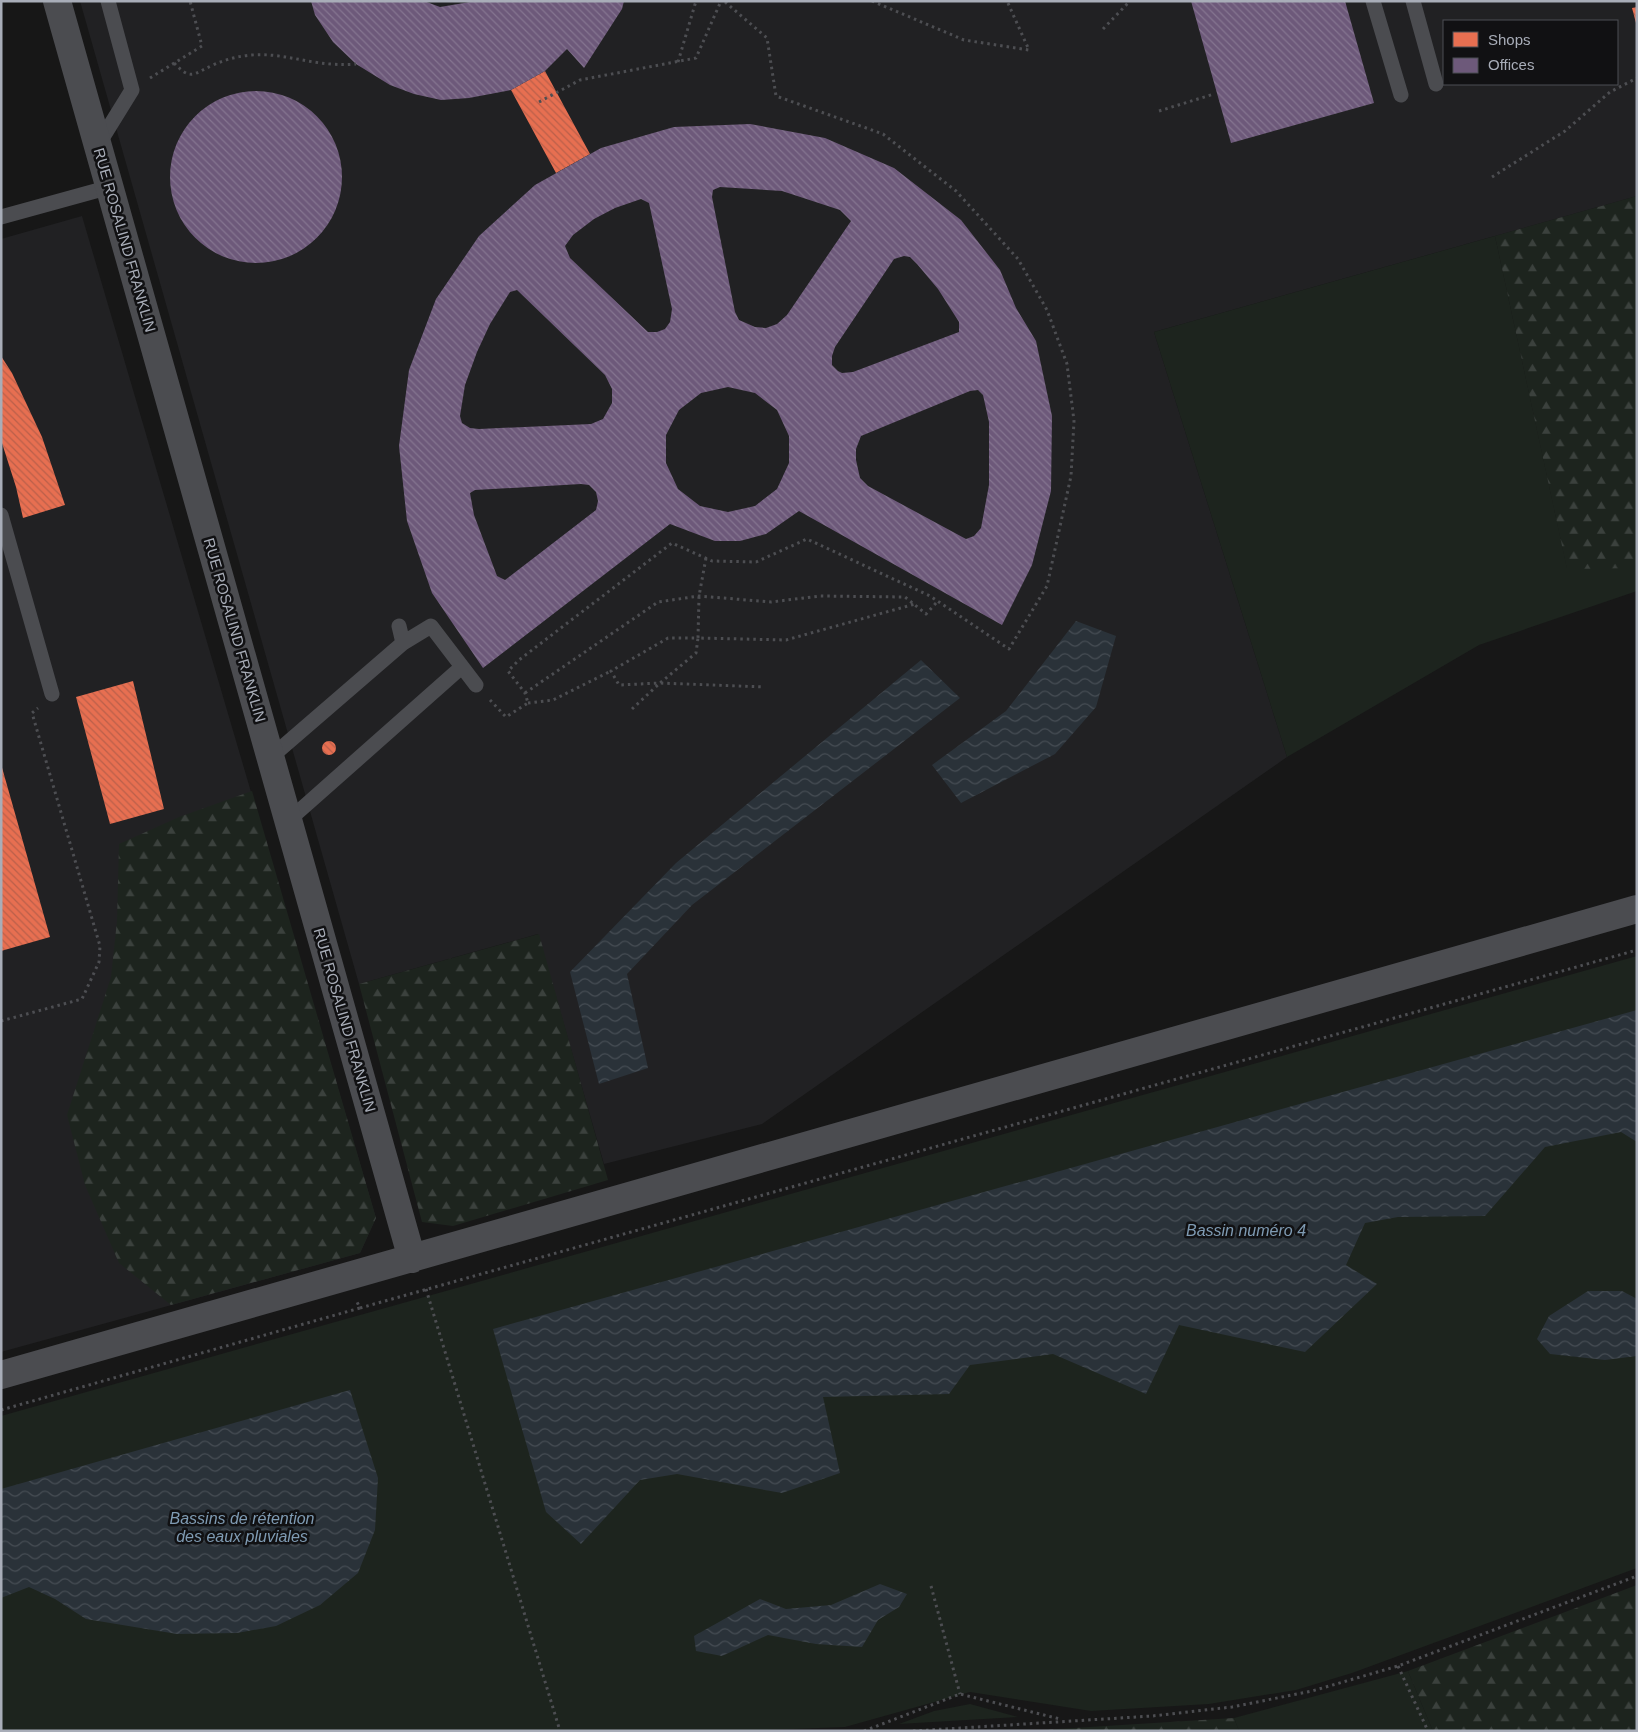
<svg xmlns="http://www.w3.org/2000/svg" width="1638" height="1732" font-family="Helvetica,sans-serif">
<style>
.built{fill:#212123;fill-rule:evenodd}
.green{fill:#1d241e}
.forest{fill:url(#forest-firs)}
.water{fill:url(#water-waves)}
.shops{fill:url(#shops-back-hatch)}
.offices{fill:url(#offices-back-hatch);fill-rule:evenodd}
.lines{fill:none;stroke-linecap:round;stroke-linejoin:round}
.path{stroke:#4d4e52;stroke-width:3;stroke-dasharray:2.5 4;stroke-linecap:butt}
.lane{stroke:#4b4c50;stroke-width:15}
.street{stroke:#4b4c50;stroke-width:28}
.labels{text-anchor:middle;dominant-baseline:central;stroke-width:5;stroke-linejoin:round;paint-order:stroke}
.street-label{font-size:15px;fill:#a8adb8;stroke:#111113}
.water-label{font-size:16px;font-style:italic;fill:#7f9bb3;stroke:#111113}
</style>
<defs>
<pattern id="forest-firs" width="22" height="20" patternUnits="userSpaceOnUse" patternTransform="scale(1.25)"><rect width="22" height="20" fill="#1d241e"/><path d="M5 1l3.5 6h-7zM16 11l3.5 6h-7z" fill="#3b413d"/></pattern>
<pattern id="water-waves" width="16" height="10" patternUnits="userSpaceOnUse" patternTransform="scale(1.25)"><rect width="16" height="10" fill="#2a3239"/><path d="M0 5q4-4 8 0t8 0" fill="none" stroke="#464d54"/></pattern>
<pattern id="shops-back-hatch" width="6" height="6" patternUnits="userSpaceOnUse" patternTransform="scale(1.25)"><rect width="6" height="6" fill="#e76f51"/><path d="M-1 5l2 2M0 0l6 6M5-1l2 2" fill="none" stroke="#ba604a"/></pattern>
<pattern id="offices-back-hatch" width="6" height="6" patternUnits="userSpaceOnUse" patternTransform="scale(1.25)"><rect width="6" height="6" fill="#6d597a"/><path d="M-1 5l2 2M0 0l6 6M5-1l2 2" fill="none" stroke="#857590"/></pattern>
</defs>
<rect width="100%" height="100%" fill="#171717"/>
<!-- built -->
<path class="built" d="M 80,1 L 1637,1 L 1637,196 L 1154,332 L 1287,757 L 762,1124 L 604,1164 L 538,934 L 359,984 ZM 1444,21 L 1617,21 L 1617,84 L 1444,84 Z
M 82,216 L 376,1218 L 360,1253 L 1,1352 L 1,239 Z"/>
<!-- green -->
<path class="green" d="M 1495,236 L 1567,568 L 1637,568 L 1637,591 L 1479,645 L 1287,757 L 1154,332 Z
M 1637,956 L 1637,1568 L 1352,1673 L 1296,1690 L 1209,1704 L 1091,1711 L 970,1692 L 845,1727 L 739,1731 L 1,1731 L 1,1416 Z
M 1408,1671 L 1433,1731 L 1239,1731 L 1234,1718 Z
M 970,1704 L 1018,1717 L 899,1724 L 934,1711 Z"/>
<!-- forest -->
<path class="forest" d="M 1637,196 L 1637,568 L 1567,569 L 1495,236 Z
M 252,791 L 376,1218 L 360,1253 L 171,1305 L 119,1263 L 85,1185 L 67,1115 L 111,977 L 117,921 L 119,844 L 179,817 Z
M 539,934 L 608,1180 L 453,1226 L 422,1222 L 359,984 Z
M 1637,1585 L 1637,1731 L 1433,1731 L 1408,1671 Z
M 1234,1718 L 1239,1731 L 1026,1731 Z"/>
<!-- water -->
<path class="water" d="M 1076,621 L 1116,636 L 1096,707 L 1055,754 L 961,803 L 932,765 L 1006,711 Z
M 921,660 L 960,698 L 692,905 L 627,974 L 648,1068 L 599,1084 L 570,972 L 676,863 Z
M 1637,1010 L 1637,1142 L 1621,1132 L 1545,1147 L 1485,1216 L 1398,1217 L 1365,1223 L 1346,1265 L 1377,1284 L 1305,1352 L 1179,1325 L 1146,1394 L 1053,1354 L 970,1365 L 949,1394 L 823,1397 L 840,1473 L 782,1493 L 677,1474 L 640,1480 L 581,1544 L 546,1512 L 493,1329 Z
M 1588,1291 L 1622,1291 L 1637,1299 L 1637,1356 L 1605,1360 L 1550,1354 L 1537,1339 L 1549,1316 Z
M 350,1390 L 378,1478 L 375,1530 L 358,1573 L 320,1605 L 276,1626 L 237,1633 L 177,1634 L 86,1619 L 55,1599 L 29,1587 L 1,1598 L 1,1489 Z
M 880,1584 L 907,1594 L 899,1607 L 878,1620 L 862,1647 L 816,1644 L 768,1635 L 722,1656 L 696,1651 L 694,1636 L 760,1599 L 786,1609 L 831,1605 Z"/>
<!-- shops -->
<path class="shops" d="M 1637,7 L 1637,23 L 1636,23 L 1632,8 Z
M 545,71 L 590,154 L 556,173 L 511,90 Z
M 1,356 L 12,373 L 42,437 L 65,505 L 23,518 L 16,487 L 1,440 Z
M 133,681 L 164,809 L 110,824 L 76,697 Z
M322 748a7 7 0 1 1 14 0a7 7 0 1 1-14 0Z
M 1,764 L 50,937 L 1,951 Z"/>
<!-- offices -->
<path class="offices" d="M 311,1 L 424,1 L 440,7 L 476,1 L 624,1 L 622,9 L 584,68 L 567,49 L 545,71 L 511,90 L 469,98 L 441,100 L 414,94 L 390,85 L 356,64 L 333,42 L 315,15 Z
M 1191,1 L 1345,1 L 1374,103 L 1231,143 Z
M170 177a86 86 0 1 1 172 0a86 86 0 1 1-172 0Z
M 750,124 L 825,138 L 894,168 L 961,220 L 1000,270 L 1016,308 L 1036,341 L 1052,416 L 1051,491 L 1032,565 L 1002,625 L 799,511 L 766,534 L 740,541 L 715,541 L 670,524 L 483,668 L 432,593 L 407,521 L 399,446 L 409,370 L 436,299 L 479,236 L 535,185 L 601,148 L 674,127 ZM 720,187 L 782,191 L 840,210 L 851,221 L 787,315 L 777,324 L 766,328 L 755,327 L 739,320 L 735,312 L 712,197 L 713,190 ZM 641,199 L 649,203 L 672,309 L 670,322 L 665,329 L 657,332 L 648,332 L 570,258 L 565,246 L 573,235 L 594,219 L 615,208 ZM 904,256 L 910,257 L 917,264 L 938,289 L 959,322 L 959,332 L 853,372 L 842,373 L 838,371 L 832,365 L 832,356 L 835,347 L 894,259 ZM 517,290 L 605,375 L 612,389 L 612,403 L 603,419 L 591,424 L 479,429 L 470,428 L 462,423 L 460,416 L 465,385 L 477,352 L 490,324 L 510,292 ZM 728,387 L 755,393 L 777,410 L 789,436 L 789,463 L 777,489 L 755,506 L 728,512 L 700,506 L 678,489 L 666,463 L 666,435 L 679,410 L 701,393 ZM 978,390 L 983,395 L 989,422 L 989,485 L 981,528 L 974,536 L 966,539 L 868,486 L 860,478 L 856,460 L 856,449 L 861,436 L 970,391 ZM 581,484 L 589,485 L 596,492 L 598,501 L 596,510 L 505,580 L 497,576 L 474,515 L 470,493 L 475,490 Z"/>
<g class="lines">
<!-- path -->
<path class="path" d="M 872,1 L 964,40 L 1029,50 L 1007,1
M 1103,29 L 1130,1
M 678,62 L 696,1
M 174,63 C 191,81 193,74 213,65 C 270,40 302,69 356,64
M 150,78 L 202,46 L 190,1
M 539,102 L 580,80 L 696,58 L 721,1
M 1159,111 L 1214,94
M 1492,177 L 1565,131 L 1610,92 L 1637,78
M 706,558 L 699,596 L 698,638 L 668,638 L 611,671 L 619,685 L 660,683 L 696,653 L 698,638 L 786,640 L 915,604
M 525,693 L 658,602 L 699,596 L 771,602 L 820,596 L 905,597 L 926,614 L 937,602
M 490,700 L 506,717 L 528,703 L 525,693 L 508,671 L 519,660 L 672,543 L 712,561 L 756,562 L 807,539 L 930,596 L 1009,649 L 1047,586 L 1071,476 L 1074,421 L 1067,364 L 1047,310 L 1018,259 L 956,191 L 883,134 L 776,96 L 767,38 L 724,1
M 528,703 L 553,700 L 611,671
M 632,709 L 660,683 L 764,687
M 1,1021 L 82,999 L 99,962 L 100,946 L 32,713 L 38,708
M 426,1289 L 560,1731
M 360,1308 L 1637,950
M 1,1410 L 360,1308 L 357,1302
M 931,1586 L 960,1694
M 1398,1666 L 1428,1731
M 864,1731 L 960,1694 L 1060,1719
M 913,1731 L 1152,1716 L 1232,1707 L 1312,1691 L 1398,1666 L 1637,1576"/>
<!-- lane -->
<path class="lane" d="M 1373,1 L 1401,95
M 1413,1 L 1436,84
M 98,145 L 132,90 L 108,1
M 1,217 L 110,187
M 1,515 L 52,694
M 403,643 L 431,626 L 476,685
M 271,757 L 403,643 L 399,626
M 289,820 L 456,672"/>
<!-- street -->
<path class="street" d="M 57,1 L 412,1259
M 1,1375 L 1637,909"/>
</g>
<g class="labels">
<!-- street labels -->
<g class="street-label">
<text transform="translate(125 240) rotate(74)">RUE ROSALIND FRANKLIN</text>
<text transform="translate(235 630) rotate(74)">RUE ROSALIND FRANKLIN</text>
<text transform="translate(345 1020) rotate(74)">RUE ROSALIND FRANKLIN</text>
</g>
<!-- water labels -->
<g class="water-label">
<text x="1246" y="1230">Bassin numéro 4</text>
<text x="242" y="1518">Bassins de rétention<tspan x="242" dy="18">des eaux pluviales</tspan></text>
</g>
</g>
<!-- border -->
<rect width="1638" height="1732" fill="none" stroke="#a8adb8" stroke-width="5"/>
<!-- legend -->
<rect x="1443" y="20" width="175" height="65" fill="#111113" stroke="#4d4f55"/>
<rect x="1453" y="32" width="25" height="15" fill="#e76f51" stroke="#4d4f55"/>
<text x="1488" y="45" font-size="15" fill="#a8adb8">Shops</text>
<rect x="1453" y="58" width="25" height="15" fill="#6d597a" stroke="#4d4f55"/>
<text x="1488" y="70" font-size="15" fill="#a8adb8">Offices</text>
</svg>
